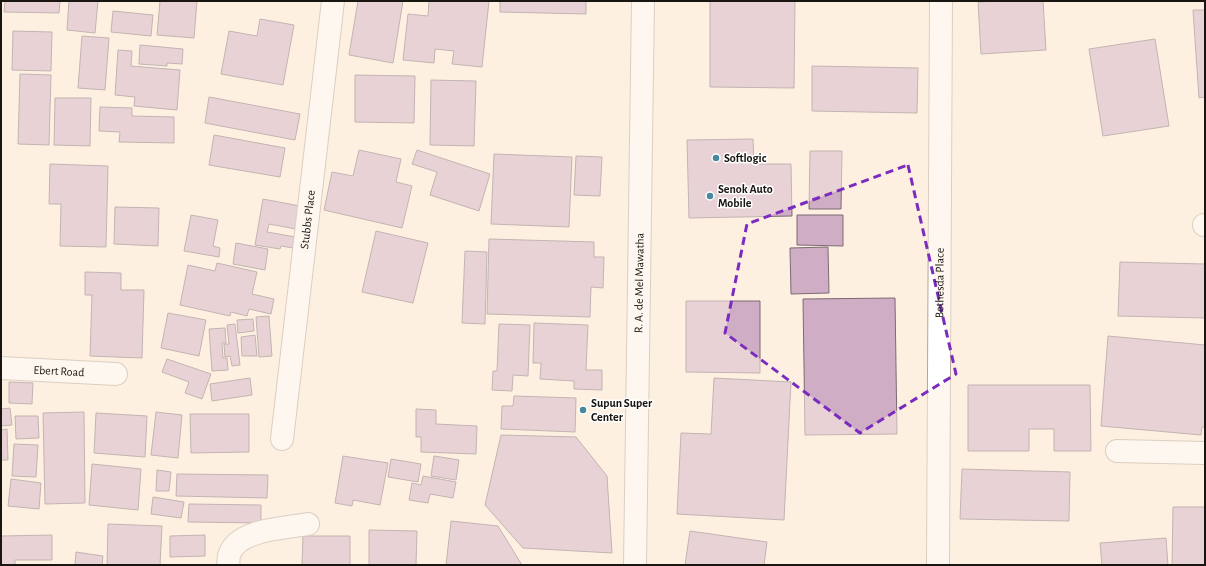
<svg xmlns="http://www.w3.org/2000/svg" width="1206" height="566" font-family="'Alegreya Sans',sans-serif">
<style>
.building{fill:#ceadc5;stroke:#7a6b75}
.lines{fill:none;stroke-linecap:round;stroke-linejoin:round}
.minor-casing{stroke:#b3a699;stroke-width:24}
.trunk-casing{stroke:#b3a699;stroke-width:24}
.minor{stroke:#fff;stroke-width:22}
.trunk{stroke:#fff;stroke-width:22}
.marked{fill:none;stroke:#7b2cbf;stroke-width:3;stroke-dasharray:8 5;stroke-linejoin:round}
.poi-dot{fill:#47889a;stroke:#fff;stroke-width:1.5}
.labels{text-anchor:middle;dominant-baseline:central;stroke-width:3;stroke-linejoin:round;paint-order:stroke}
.poi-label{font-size:12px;font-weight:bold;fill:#191510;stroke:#fff;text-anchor:start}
.street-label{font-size:12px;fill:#191510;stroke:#fff}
</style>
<rect width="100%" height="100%" fill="#fef0e1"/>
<!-- building -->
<path class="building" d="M 5,1 L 60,1 L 59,13 L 4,12 Z
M 69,1 L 98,1 L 95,33 L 67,30 Z
M 160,1 L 197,1 L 194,38 L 157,35 Z
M 358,1 L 403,1 L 393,63 L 349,55 Z
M 429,1 L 489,1 L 482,67 L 452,64 L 454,51 L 435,49 L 434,63 L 403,60 L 408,14 L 428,16 Z
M 500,1 L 586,1 L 586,14 L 500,12 Z
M 710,1 L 795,1 L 794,88 L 710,87 Z
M 1000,1 L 1043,1 L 1046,50 L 981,54 L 978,2 Z
M 1193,10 L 1205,10 L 1205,97 L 1199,98 Z
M 113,11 L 153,15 L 151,36 L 111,32 Z
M 260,19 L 294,25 L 283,85 L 221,74 L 229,31 L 257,36 Z
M 13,31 L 52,32 L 51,71 L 12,70 Z
M 82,36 L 109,38 L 105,90 L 78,88 Z
M 1155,39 L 1169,126 L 1103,136 L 1089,49 Z
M 140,45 L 183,49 L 182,64 L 167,63 L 167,66 L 139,64 Z
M 118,50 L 132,51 L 131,66 L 180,70 L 177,110 L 134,106 L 135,97 L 115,95 Z
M 812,66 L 918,68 L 917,113 L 812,111 Z
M 20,74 L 51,75 L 49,145 L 18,144 Z
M 355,75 L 415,76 L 414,123 L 355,122 Z
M 431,80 L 476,81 L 474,146 L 430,145 Z
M 209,97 L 300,114 L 295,140 L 205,123 Z
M 55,98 L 91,98 L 90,146 L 54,145 Z
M 100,107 L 132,108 L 132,116 L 174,117 L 174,143 L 119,142 L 120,132 L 99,131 Z
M 214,135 L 285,148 L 280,177 L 209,165 Z
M 753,139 L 754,164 L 791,164 L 792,216 L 689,218 L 687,140 Z
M 359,150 L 401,159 L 396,182 L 412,186 L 402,228 L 324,210 L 332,172 L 353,176 Z
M 417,150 L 490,174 L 479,211 L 430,195 L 437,172 L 412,164 Z
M 810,151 L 842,151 L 841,209 L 809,209 Z
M 494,154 L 572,157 L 569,227 L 491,224 Z
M 576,156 L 602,157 L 600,196 L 574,195 Z
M 50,164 L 108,166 L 106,247 L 60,246 L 61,204 L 49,204 Z
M 263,199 L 300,206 L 296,229 L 269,224 L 267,232 L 295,237 L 293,248 L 281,246 L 280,249 L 255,245 Z
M 115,207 L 159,208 L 158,246 L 114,244 Z
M 191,215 L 218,220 L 213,246 L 220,248 L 219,257 L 184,251 Z
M 797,215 L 843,215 L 843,246 L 797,245 Z
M 376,231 L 428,243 L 413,303 L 362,292 Z
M 489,239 L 594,242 L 594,257 L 604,257 L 603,288 L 591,287 L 590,317 L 487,314 Z
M 236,243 L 268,249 L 265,270 L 233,264 Z
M 828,247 L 829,293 L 791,294 L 790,248 Z
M 465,251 L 487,252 L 485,324 L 462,323 Z
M 1120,262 L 1205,264 L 1205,318 L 1118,316 Z
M 217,263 L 257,272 L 252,294 L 274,299 L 271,314 L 249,309 L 247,316 L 231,312 L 230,316 L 180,305 L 188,265 L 215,271 Z
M 85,272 L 121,273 L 121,290 L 144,290 L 142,358 L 90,356 L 92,295 L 85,295 Z
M 895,298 L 897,434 L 805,435 L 803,299 Z
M 686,301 L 760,301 L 760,373 L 686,372 Z
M 168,313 L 206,320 L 199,356 L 161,348 Z
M 269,316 L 272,356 L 259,357 L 256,317 Z
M 253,319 L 254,331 L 238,333 L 237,320 Z
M 534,323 L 588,325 L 586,370 L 602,370 L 602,390 L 574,389 L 574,381 L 540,379 L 541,363 L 533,363 Z
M 235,324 L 240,365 L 232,366 L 230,356 L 225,357 L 224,344 L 229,344 L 227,325 Z
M 499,324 L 530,325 L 528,376 L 513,375 L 512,391 L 492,390 L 493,371 L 497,371 Z
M 225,328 L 226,343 L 222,343 L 223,358 L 227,358 L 228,370 L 212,371 L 209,329 Z
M 255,335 L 257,356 L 242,356 L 241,337 Z
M 1108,336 L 1205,345 L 1205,427 L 1202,427 L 1201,435 L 1101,426 Z
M 167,359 L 211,374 L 202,399 L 185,393 L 189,382 L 162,372 Z
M 250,378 L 252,395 L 212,401 L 210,384 Z
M 714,378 L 791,382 L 784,520 L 677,514 L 681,433 L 711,434 Z
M 9,382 L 33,383 L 32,404 L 9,403 Z
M 968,385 L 1090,385 L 1091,451 L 1054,451 L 1054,429 L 1029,429 L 1029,451 L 968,451 Z
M 514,396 L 576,398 L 575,432 L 501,429 L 502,406 L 513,406 Z
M 10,408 L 12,425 L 1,426 L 1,409 Z
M 416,409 L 436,410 L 436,424 L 477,426 L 476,454 L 421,452 L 421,437 L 416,437 Z
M 84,412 L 85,503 L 45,504 L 43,413 Z
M 156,412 L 182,415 L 178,458 L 151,455 Z
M 96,413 L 147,416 L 145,457 L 94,453 Z
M 190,414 L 249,414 L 249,452 L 191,453 Z
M 15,416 L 38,416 L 39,438 L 16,439 Z
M 7,429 L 8,460 L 1,460 L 1,430 Z
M 501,435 L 576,437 L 607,476 L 612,553 L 523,548 L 485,505 Z
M 14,444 L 38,445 L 36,477 L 12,476 Z
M 343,456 L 388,463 L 380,505 L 353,500 L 352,506 L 335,503 Z
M 434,456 L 459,460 L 456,480 L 431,476 Z
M 391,459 L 421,464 L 418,482 L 388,477 Z
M 92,464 L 141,469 L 138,510 L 89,505 Z
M 962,469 L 1070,472 L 1069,521 L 960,519 Z
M 157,470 L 171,472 L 169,491 L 156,491 Z
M 177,474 L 268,475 L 267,498 L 176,496 Z
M 423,476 L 456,482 L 453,498 L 430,494 L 428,503 L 409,500 L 412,483 L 421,485 Z
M 11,479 L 41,483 L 39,509 L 8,506 Z
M 153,497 L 184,502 L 181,518 L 151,514 Z
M 189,504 L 261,505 L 261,523 L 188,522 Z
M 1173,507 L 1205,507 L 1205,565 L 1172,565 Z
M 451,521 L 498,526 L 522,565 L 446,565 Z
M 108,524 L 162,526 L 160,565 L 107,565 Z
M 369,530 L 417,531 L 416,565 L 369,565 Z
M 690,531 L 767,542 L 764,565 L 685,565 Z
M 52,535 L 52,560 L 15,560 L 15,565 L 1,565 L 1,536 Z
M 205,535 L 205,556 L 170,557 L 170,536 Z
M 303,536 L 350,536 L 350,565 L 302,565 Z
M 1166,538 L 1168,565 L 1102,565 L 1100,543 Z
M 76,552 L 103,556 L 102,565 L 75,565 Z"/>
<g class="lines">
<!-- minor casing -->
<g class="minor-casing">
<g id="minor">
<path d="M 1204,225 L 1205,225"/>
<path id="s1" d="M 1,368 L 116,374"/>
<path id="s2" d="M 282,439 L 333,1"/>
<path d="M 1117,451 L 1205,453"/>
<path d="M 228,565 C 229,561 228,556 230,553 C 239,529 287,528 308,524"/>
<path id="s3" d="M 938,565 L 941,1"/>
</g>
</g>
<!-- trunk casing -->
<g class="trunk-casing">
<g id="trunk">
<path id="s4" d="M 635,565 L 643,1"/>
</g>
</g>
<!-- minor -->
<use href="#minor" class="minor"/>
<!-- trunk -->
<use href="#trunk" class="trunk"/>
</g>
<!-- marked area -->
<path d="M0 0H1206V566H0ZM 908,165 L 956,374 L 860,433 L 725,333 L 747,224 Z" fill="#fef0e1" fill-opacity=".55" fill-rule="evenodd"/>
<path class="marked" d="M 908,165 L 956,374 L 860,433 L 725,333 L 747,224 Z"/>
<!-- markers -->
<g class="poi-dot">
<circle cx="716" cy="158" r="4"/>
<circle cx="710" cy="196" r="4"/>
<circle cx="583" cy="410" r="4"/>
</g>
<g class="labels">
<!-- poi labels -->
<g class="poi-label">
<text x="724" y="158">Softlogic</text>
<text x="718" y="189">Senok Auto<tspan x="718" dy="14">Mobile</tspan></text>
<text x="591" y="403">Supun Super<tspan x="591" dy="14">Center</tspan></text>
</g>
<!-- street labels -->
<g class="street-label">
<text stroke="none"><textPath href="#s2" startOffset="221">Stubbs Place</textPath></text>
<text stroke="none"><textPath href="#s4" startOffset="282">R. A. de Mel Mawatha</textPath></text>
<text stroke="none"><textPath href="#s3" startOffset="282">Bethesda Place</textPath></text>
<text stroke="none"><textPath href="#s1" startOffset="58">Ebert Road</textPath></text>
</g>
</g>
<!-- border -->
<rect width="1206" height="566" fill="none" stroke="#191510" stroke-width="4"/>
</svg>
